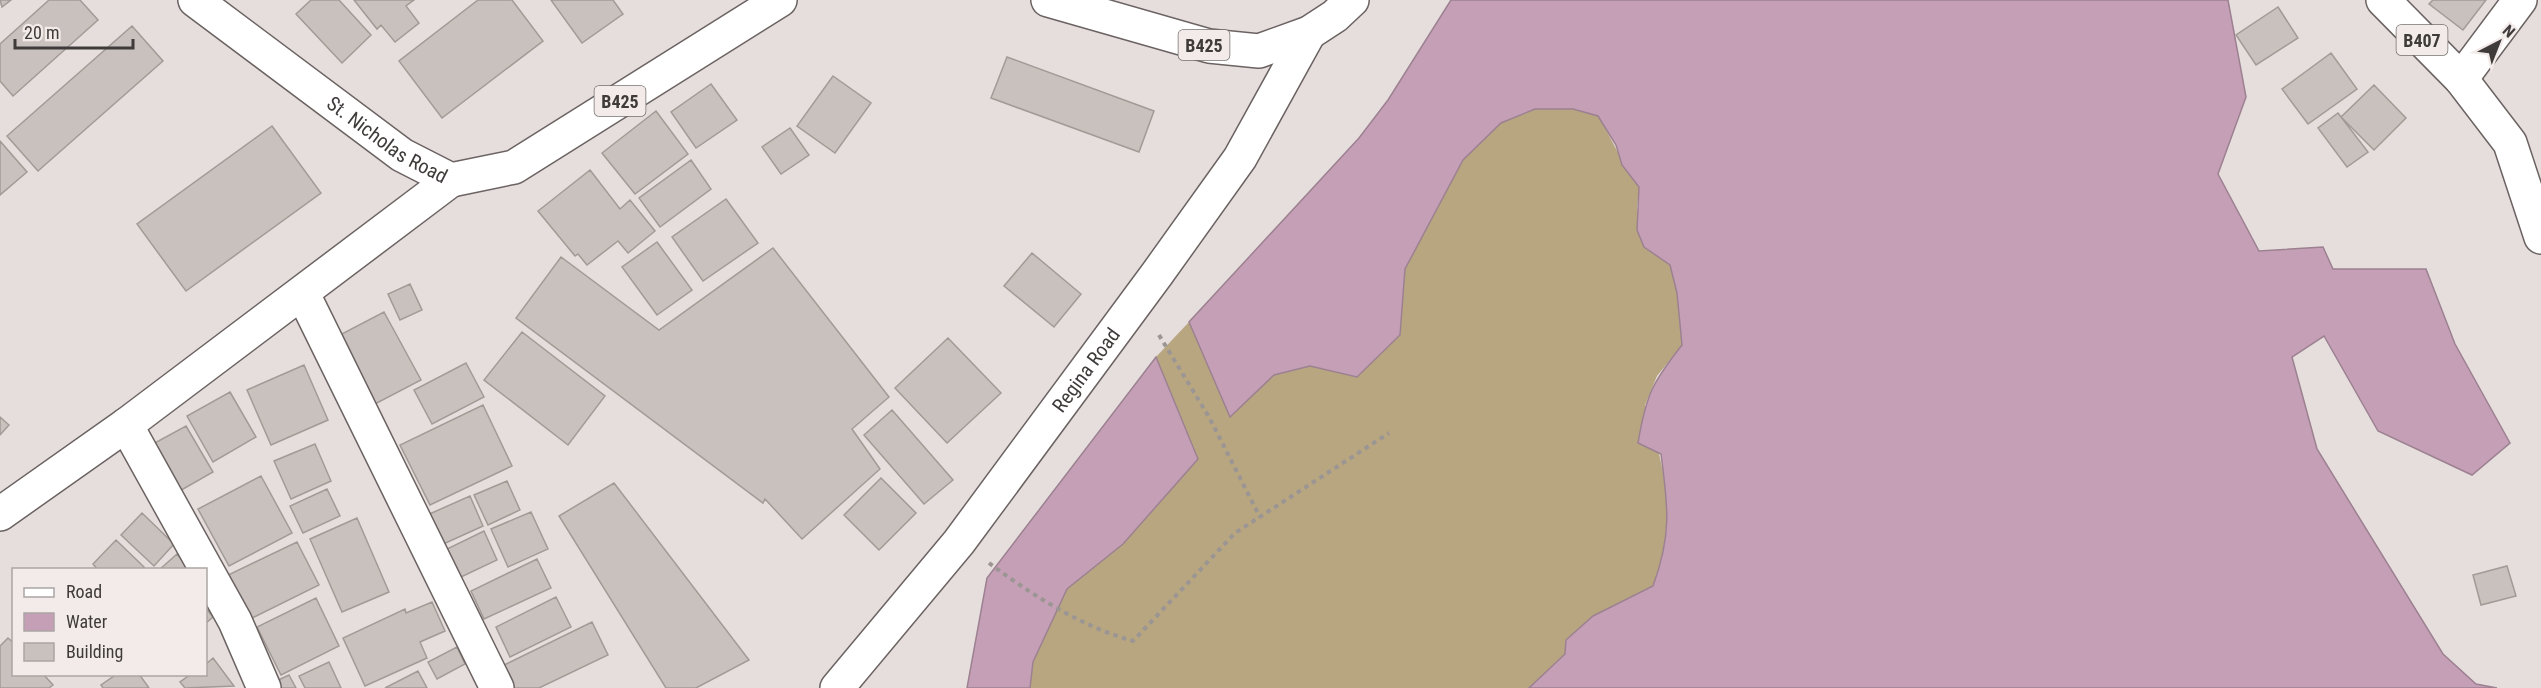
<svg xmlns="http://www.w3.org/2000/svg" width="2541" height="688" font-family="'Roboto Condensed',sans-serif">
<style>
.forest{fill:#b8a680}
.water{fill:#c59fb6;stroke:#9c8191;stroke-width:1.5}
.building{fill:#c8c1bd;stroke:#a19b96;stroke-width:1.5}
.lines{fill:none;stroke-linecap:round;stroke-linejoin:round}
.minor-casing{stroke:#6b6362;stroke-width:36}
.major-casing{stroke:#6b6362;stroke-width:36}
.path{stroke:#9b9593;stroke-width:4;stroke-dasharray:4.5 4.5;stroke-linecap:butt}
.minor{stroke:#fff;stroke-width:33}
.major{stroke:#fff;stroke-width:33}
.labels{text-anchor:middle;dominant-baseline:central;stroke-width:5;stroke-linejoin:round;paint-order:stroke}
.shield{fill:#f3ebe9;stroke:#74706e;stroke-width:1.5}
.shield-label{font-size:18px;font-weight:bold;fill:#3e3b3a}
.street-label{font-size:20px;fill:#3e3b3a;stroke:#f3ebe9}
</style>
<rect width="100%" height="100%" fill="#e6dedc"/>
<!-- forest -->
<path class="forest" d="M 1573,108 L 1598,116 C 1613,140 1622,165 1639,187 L 1637,208 L 1644,247 L 1670,265 L 1677,293 L 1682,345 L 1657,376 L 1645,405 C 1666,469 1677,521 1653,586 L 1593,616 L 1566,640 L 1565,654 L 1529,688 L 1030,688 L 1033,662 L 1067,589 L 1123,544 L 1198,459 L 1156,357 L 1189,322 L 1230,416 L 1274,375 L 1310,366 L 1357,377 L 1400,335 L 1405,269 L 1463,160 L 1501,123 L 1535,109 Z"/>
<!-- water -->
<path class="water" d="M 1451,0 L 2228,0 L 2246,97 L 2218,174 L 2259,251 L 2323,247 L 2333,269 L 2426,269 L 2455,344 L 2510,443 L 2472,475 L 2378,431 L 2324,336 L 2292,357 L 2317,449 L 2443,654 L 2476,684 L 2497,688 L 1529,688 L 1565,654 L 1566,640 L 1593,616 L 1653,586 C 1672,535 1668,506 1661,454 L 1638,443 C 1646,395 1652,383 1682,345 L 1677,293 L 1670,265 L 1644,247 L 1637,230 L 1639,187 L 1622,165 L 1616,145 L 1598,116 L 1573,109 L 1535,109 L 1501,123 L 1463,160 L 1405,269 L 1400,335 L 1357,377 L 1310,366 L 1274,375 L 1230,417 L 1189,322 L 1359,138 L 1388,100 Z
M 1156,357 L 1198,459 L 1123,544 L 1067,589 L 1033,662 L 1030,688 L 967,688 L 987,578 Z"/>
<!-- building -->
<path class="building" d="M 0,0 L 11,0 L 2,7 Z
M 49,0 L 80,0 L 98,20 L 13,96 L 0,81 L 0,44 Z
M 311,0 L 339,0 L 371,35 L 342,63 L 296,14 Z
M 354,0 L 414,0 L 406,6 L 419,23 L 395,42 L 381,25 L 377,29 Z
M 478,0 L 512,0 L 543,41 L 442,118 L 399,61 Z
M 551,0 L 613,0 L 623,14 L 582,43 Z
M 2433,0 L 2486,0 L 2463,30 L 2429,4 Z
M 2278,7 L 2298,38 L 2256,65 L 2236,35 Z
M 132,26 L 163,61 L 38,171 L 7,136 Z
M 2331,53 L 2357,89 L 2308,124 L 2282,89 Z
M 1007,57 L 1154,111 L 1139,152 L 991,98 Z
M 833,76 L 871,103 L 835,153 L 797,126 Z
M 711,84 L 737,120 L 696,148 L 671,112 Z
M 2374,85 L 2406,118 L 2374,150 L 2341,117 Z
M 656,111 L 688,154 L 635,194 L 602,153 Z
M 2338,113 L 2368,152 L 2347,167 L 2318,128 Z
M 272,126 L 321,193 L 186,291 L 137,224 Z
M 790,128 L 809,155 L 781,174 L 762,147 Z
M 0,141 L 27,172 L 0,195 Z
M 691,160 L 711,189 L 660,227 L 639,198 Z
M 590,170 L 620,209 L 630,200 L 655,231 L 628,253 L 618,241 L 587,265 L 578,254 L 575,256 L 538,211 Z
M 726,199 L 758,243 L 703,281 L 672,237 Z
M 657,242 L 692,290 L 657,315 L 622,267 Z
M 773,248 L 889,397 L 852,429 L 880,469 L 802,539 L 765,499 L 763,503 L 516,318 L 561,257 L 659,330 Z
M 1032,253 L 1081,294 L 1054,327 L 1004,286 Z
M 410,284 L 422,310 L 400,320 L 388,294 Z
M 384,312 L 421,380 L 373,405 L 336,337 Z
M 522,332 L 605,396 L 568,445 L 484,380 Z
M 948,338 L 1001,393 L 947,443 L 895,388 Z
M 466,363 L 484,397 L 432,424 L 414,390 Z
M 304,365 L 328,420 L 271,445 L 247,390 Z
M 230,392 L 256,437 L 213,462 L 187,416 Z
M 483,405 L 512,466 L 430,505 L 400,445 Z
M 892,410 L 953,480 L 924,504 L 864,435 Z
M 0,417 L 9,425 L 0,435 Z
M 186,426 L 213,472 L 178,492 L 151,445 Z
M 315,444 L 331,481 L 291,499 L 274,461 Z
M 261,476 L 292,533 L 229,566 L 198,509 Z
M 881,478 L 916,513 L 879,550 L 844,515 Z
M 507,481 L 520,510 L 488,525 L 474,495 Z
M 614,483 L 749,660 L 696,688 L 666,688 L 559,516 Z
M 327,489 L 340,516 L 303,533 L 290,506 Z
M 470,496 L 483,526 L 439,546 L 425,516 Z
M 531,512 L 548,549 L 508,567 L 491,529 Z
M 142,513 L 174,544 L 154,566 L 121,535 Z
M 357,518 L 389,592 L 342,612 L 310,539 Z
M 484,531 L 497,560 L 461,577 L 447,549 Z
M 116,540 L 144,567 L 141,570 L 98,570 L 93,564 Z
M 297,542 L 319,585 L 246,621 L 224,577 Z
M 177,554 L 191,570 L 159,570 Z
M 537,559 L 551,588 L 484,619 L 471,591 Z
M 2507,566 L 2516,596 L 2481,605 L 2473,575 Z
M 556,597 L 571,627 L 510,657 L 496,627 Z
M 316,598 L 339,646 L 281,675 L 257,627 Z
M 432,602 L 445,631 L 420,642 L 427,658 L 365,686 L 343,638 L 405,609 L 406,613 Z
M 206,608 L 213,617 L 206,623 Z
M 592,622 L 608,655 L 539,688 L 512,688 L 502,666 Z
M 8,638 L 14,643 L 14,674 L 43,674 L 53,685 L 49,688 L 0,688 L 0,646 Z
M 457,647 L 465,664 L 437,679 L 428,662 Z
M 213,658 L 234,686 L 185,688 L 180,682 L 191,674 L 206,674 L 206,664 Z
M 329,662 L 341,688 L 305,688 L 299,676 Z
M 418,671 L 427,688 L 385,688 Z
M 117,674 L 139,674 L 149,688 L 103,688 L 101,685 Z
M 289,675 L 296,688 L 274,688 L 272,683 Z"/>
<g class="lines">
<!-- minor casing -->
<g class="minor-casing">
<g id="minor">
<path d="M 2461,79 L 2520,0"/>
<path d="M 303,294 L 497,688"/>
<path d="M 126,425 L 235,621 L 264,688"/>
<path d="M 0,514 L 126,425 L 451,180"/>
<path id="s1" d="M 837,688 L 959,542 L 1157,274 L 1240,158 L 1309,33"/>
</g>
</g>
<!-- major casing -->
<g class="major-casing">
<g id="major">
<path id="s2" d="M 195,0 L 402,155 L 451,180 L 514,167 L 780,0"/>
<path d="M 1048,0 L 1209,46 L 1259,51 L 1309,33 L 1335,16 L 1352,0"/>
<path d="M 2383,0 L 2461,79 L 2510,143 L 2541,237"/>
</g>
</g>
<!-- path -->
<path class="path" d="M 1159,335 L 1209,417 L 1260,517
M 989,563 C 1032,595 1082,627 1133,641 L 1235,533 L 1389,433"/>
<!-- minor -->
<use href="#minor" class="minor"/>
<!-- major -->
<use href="#major" class="major"/>
</g>
<g class="labels">
<!-- shield labels -->
<g class="shield">
<rect x="2396.5" y="25" width="51" height="30" rx="4.5"/>
<rect x="1178.5" y="30" width="51" height="30" rx="4.5"/>
<rect x="594.5" y="86" width="51" height="30" rx="4.5"/>
</g>
<g class="shield-label">
<text x="2422" y="40">B407</text>
<text x="1204" y="45">B425</text>
<text x="620" y="101">B425</text>
</g>
<!-- street labels -->
<g class="street-label">
<text stroke="none"><textPath href="#s2" startOffset="238">St. Nicholas Road</textPath></text>
<text stroke="none"><textPath href="#s1" startOffset="404">Regina Road</textPath></text>
</g>
</g>
<!-- legend -->
<rect x="12" y="568" width="195" height="108" fill="#f3ebe9" stroke="#aba5a3" stroke-width="1.5"/>
<rect x="24" y="588" width="30" height="9" fill="#ffffff" stroke="#aba5a3" stroke-width="1.5"/>
<text x="66" y="598" font-size="18" fill="#3e3b3a">Road</text>
<rect x="24" y="613" width="30" height="18" fill="#c59fb6" stroke="#aba5a3" stroke-width="1.5"/>
<text x="66" y="628" font-size="18" fill="#3e3b3a">Water</text>
<rect x="24" y="643" width="30" height="18" fill="#c8c1bd" stroke="#aba5a3" stroke-width="1.5"/>
<text x="66" y="658" font-size="18" fill="#3e3b3a">Building</text>
<!-- north arrow -->
<g transform="translate(2499 42) rotate(42)" stroke="#f3ebe9" stroke-width="4.5" paint-order="stroke">
<path d="M0-4.5L10 22L0 15L-10 22Z" fill="#3e3b3a"/>
<text y="-9" font-size="16" font-weight="bold" text-anchor="middle" fill="#3e3b3a">N</text>
</g>
<!-- scale -->
<path d="M15 39v9h118v-9" fill="none" stroke="#3e3b3a" stroke-width="3"/>
<text x="24" y="39" font-size="18" fill="#3e3b3a" stroke="#f3ebe9" stroke-width="4.5" paint-order="stroke">20 m</text>
</svg>
